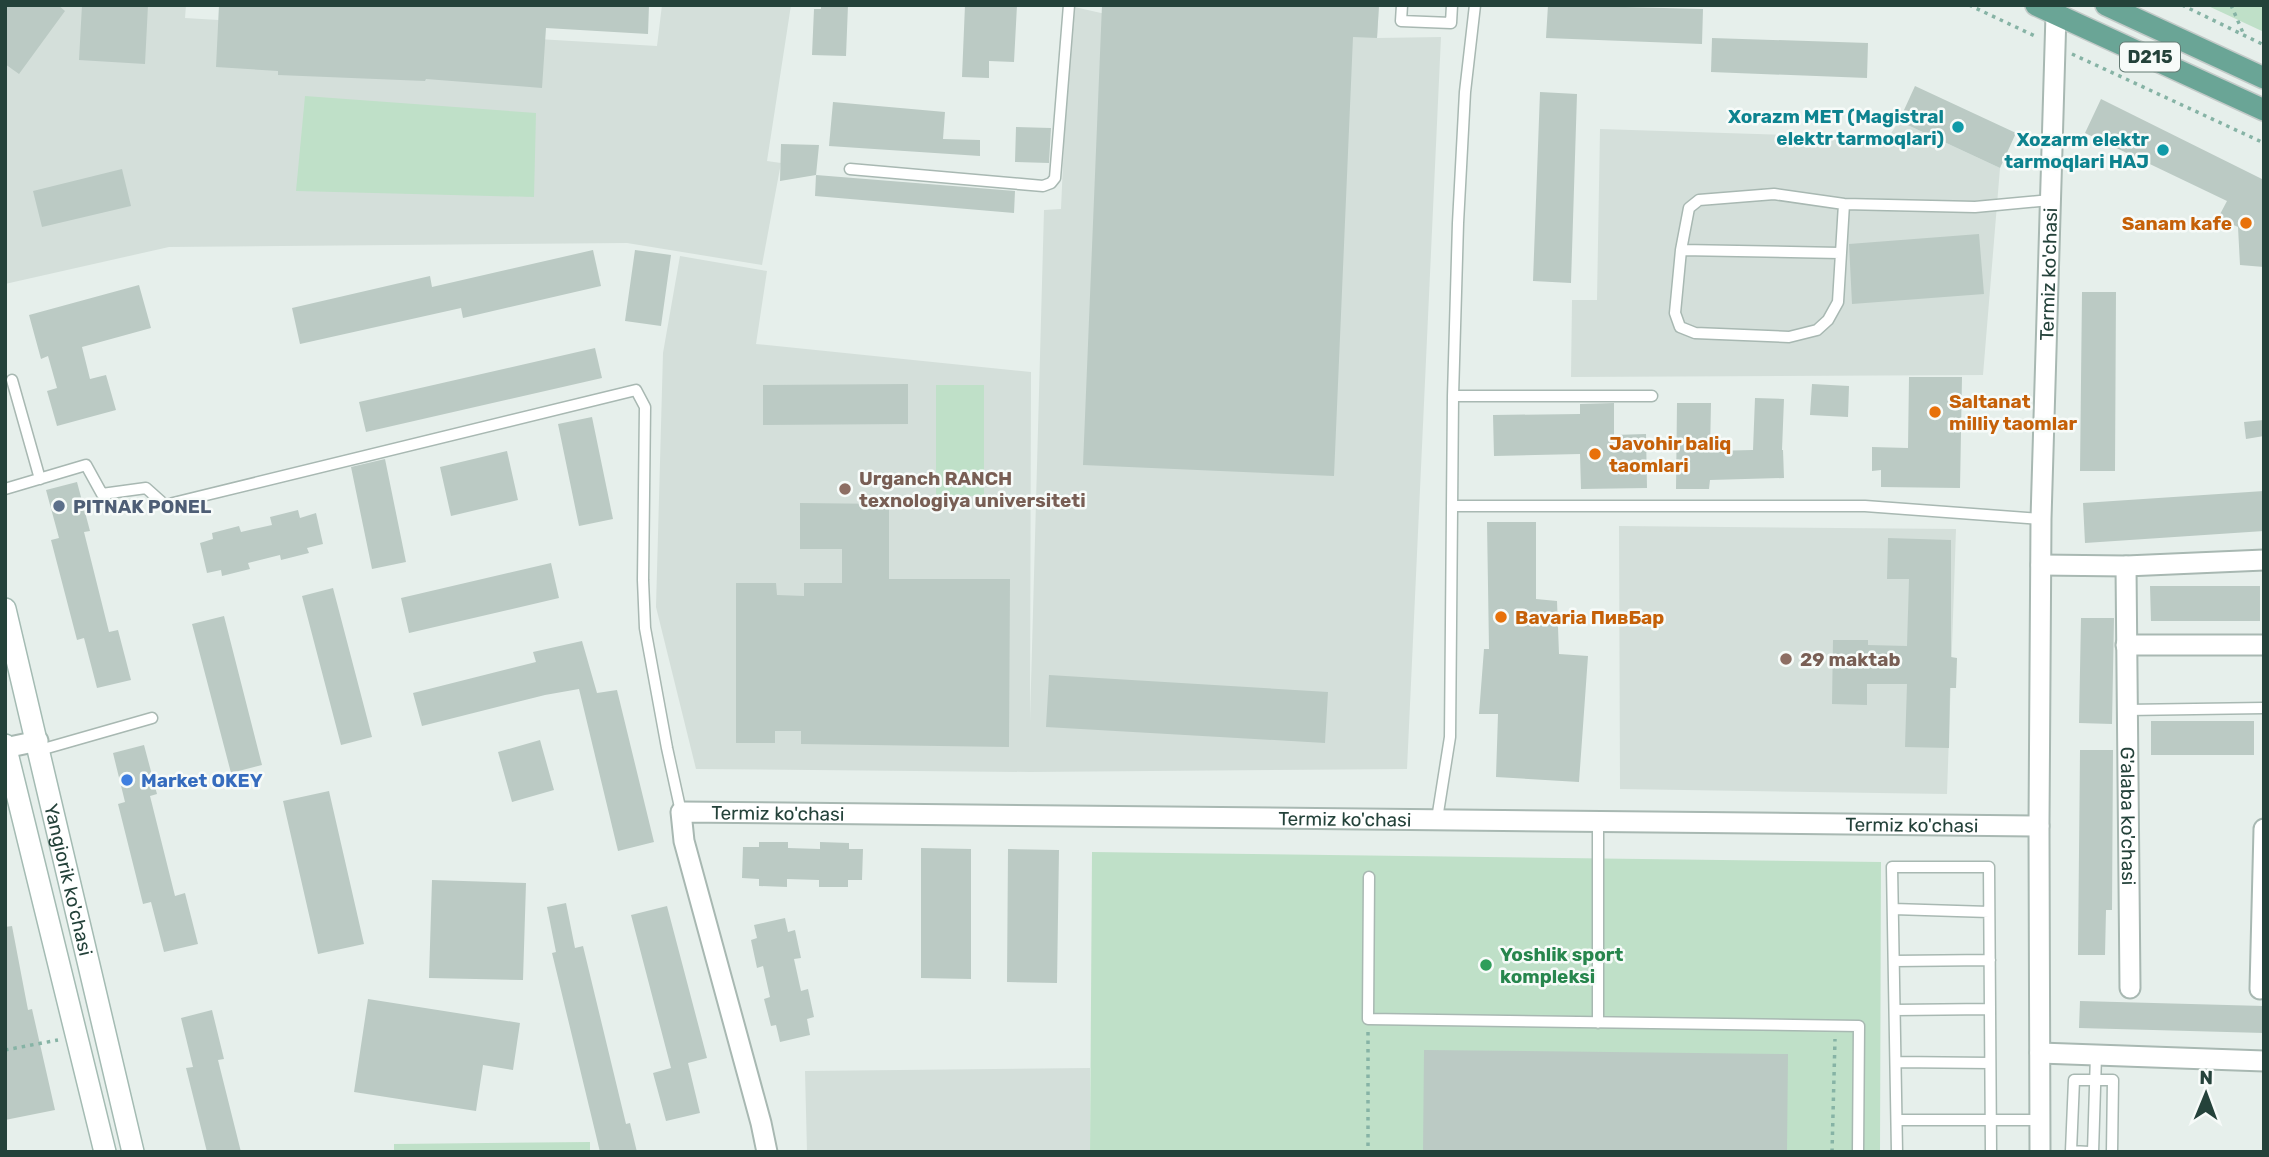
<svg xmlns="http://www.w3.org/2000/svg" width="2269" height="1157" font-family="Rubik,sans-serif">
<style>
.built{fill:#d4dfda}
.green{fill:#bfe0c8}
.building{fill:#bbcac4}
.lines{fill:none;stroke-linecap:round;stroke-linejoin:round}
.service-casing{stroke:#a8b8b2;stroke-width:13}
.minor-casing{stroke:#a8b8b2;stroke-width:23}
.secondary-casing{stroke:#a4bbb3;stroke-width:24}
.primary-casing{stroke:#c2cac8;stroke-width:24}
.path{stroke:#86b3a5;stroke-width:3.5;stroke-dasharray:3.5 5;stroke-linecap:butt}
.service{stroke:#fff;stroke-width:10}
.minor{stroke:#fff;stroke-width:19}
.secondary{stroke:#fff;stroke-width:21}
.primary{stroke:#6aa596;stroke-width:21}
.culture-dot{fill:#0f9aa8;stroke:#f7fbf9;stroke-width:2.5}
.food-dot{fill:#e8710a;stroke:#f7fbf9;stroke-width:2.5}
.education-dot{fill:#8d6e63;stroke:#f7fbf9;stroke-width:2.5}
.service-dot{fill:#5c6f8a;stroke:#f7fbf9;stroke-width:2.5}
.shop-dot{fill:#3f7fe0;stroke:#f7fbf9;stroke-width:2.5}
.leisure-dot{fill:#2e9e5b;stroke:#f7fbf9;stroke-width:2.5}
.labels{text-anchor:middle;dominant-baseline:central;stroke-width:5;stroke-linejoin:round;paint-order:stroke}
.shield{fill:#f7fbf9;stroke:#637a73;stroke-width:2}
.shield-label{font-size:18px;font-weight:bold;fill:#24423a}
.culture-label{font-size:19px;font-weight:bold;fill:#0d838f;stroke:#f7fbf9;text-anchor:end}
.food-label{font-size:19px;font-weight:bold;fill:#c56008;stroke:#f7fbf9;text-anchor:start}
.street-label{font-size:19px;fill:#24423a;stroke:#f7fbf9}
.education-label{font-size:19px;font-weight:bold;fill:#785e54;stroke:#f7fbf9;text-anchor:start}
.service-label{font-size:19px;font-weight:bold;fill:#4e5e75;stroke:#f7fbf9;text-anchor:start}
.shop-label{font-size:19px;font-weight:bold;fill:#366cbe;stroke:#f7fbf9;text-anchor:start}
.leisure-label{font-size:19px;font-weight:bold;fill:#27864d;stroke:#f7fbf9;text-anchor:start}
</style>
<rect width="100%" height="100%" fill="#e6efeb"/>
<!-- built -->
<path class="built" d="M 5,5 L 186,5 L 185,18 L 657,46 L 662,5 L 791,5 L 767,161 L 781,163 L 762,265 L 627,243 L 169,247 L 5,284 Z
M 1379,5 L 1377,38 L 1441,37 L 1407,769 L 1030,772 L 696,769 L 656,607 L 663,353 L 680,256 L 767,271 L 756,344 L 1031,372 L 1030,721 L 1044,210 L 1061,209 L 1070,6 L 1101,13 Z
M 1899,121 L 2000,168 L 1983,375 L 1571,377 L 1572,300 L 1597,300 L 1600,129 L 1888,138 Z
M 1619,526 L 1956,529 L 1947,794 L 1620,789 Z
M 1090,1068 L 1090,1152 L 807,1152 L 805,1071 Z"/>
<!-- green -->
<path class="green" d="M 2206,5 L 2264,5 L 2264,32 Z
M 305,96 L 536,113 L 534,197 L 296,191 Z
M 936,385 L 984,385 L 984,496 L 936,496 Z
M 1092,852 L 1881,862 L 1880,1152 L 1090,1152 Z
M 590,1142 L 590,1152 L 394,1152 L 394,1144 Z"/>
<!-- building -->
<path class="building" d="M 5,5 L 58,5 L 65,11 L 19,74 L 5,64 Z
M 82,5 L 148,5 L 145,64 L 79,60 Z
M 219,5 L 649,5 L 648,34 L 546,28 L 542,88 L 426,79 L 425,81 L 278,75 L 278,71 L 216,67 Z
M 821,5 L 848,5 L 846,56 L 812,55 L 814,9 L 821,9 Z
M 965,5 L 1017,5 L 1014,62 L 989,61 L 989,78 L 962,77 Z
M 1102,5 L 1379,5 L 1377,38 L 1353,37 L 1334,476 L 1083,465 Z
M 1548,5 L 1703,9 L 1702,44 L 1546,38 Z
M 1712,38 L 1868,43 L 1867,78 L 1711,72 Z
M 1915,86 L 2016,133 L 2000,168 L 1899,121 Z
M 1540,92 L 1577,94 L 1571,283 L 1533,281 Z
M 2101,99 L 2264,180 L 2264,267 L 2240,265 L 2238,227 L 2218,218 L 2227,201 L 2085,133 Z
M 833,102 L 945,112 L 943,139 L 980,140 L 980,156 L 829,146 Z
M 1016,127 L 1051,128 L 1049,163 L 1015,162 Z
M 781,144 L 819,145 L 816,175 L 780,181 Z
M 122,169 L 131,206 L 42,227 L 33,191 Z
M 816,175 L 1015,191 L 1014,213 L 815,196 Z
M 1979,234 L 1984,294 L 1852,304 L 1849,244 Z
M 593,250 L 601,286 L 463,318 L 461,308 L 300,344 L 292,308 L 430,276 L 432,287 Z
M 635,250 L 671,255 L 661,326 L 625,321 Z
M 139,285 L 151,328 L 82,347 L 90,379 L 106,375 L 116,410 L 57,426 L 47,391 L 57,388 L 48,356 L 41,359 L 29,315 Z
M 2082,292 L 2116,292 L 2115,471 L 2080,471 Z
M 595,348 L 602,378 L 366,432 L 359,402 Z
M 1909,377 L 1962,377 L 1960,488 L 1881,487 L 1881,470 L 1872,471 L 1872,447 L 1908,448 Z
M 908,384 L 908,424 L 763,425 L 763,385 Z
M 1812,384 L 1849,386 L 1848,417 L 1810,415 Z
M 1755,398 L 1784,399 L 1782,450 L 1783,450 L 1784,478 L 1710,480 L 1709,489 L 1676,489 L 1677,403 L 1711,403 L 1710,451 L 1753,450 Z
M 1614,403 L 1614,435 L 1646,434 L 1647,488 L 1581,489 L 1580,454 L 1494,456 L 1493,415 L 1580,414 L 1580,404 Z
M 592,417 L 613,519 L 579,526 L 558,424 Z
M 2264,420 L 2264,436 L 2246,439 L 2244,422 Z
M 507,451 L 518,500 L 451,516 L 440,467 Z
M 385,459 L 406,562 L 372,569 L 351,467 Z
M 77,482 L 90,531 L 84,532 L 109,632 L 118,630 L 131,680 L 97,688 L 84,638 L 77,640 L 51,540 L 59,538 L 46,490 Z
M 2264,491 L 2264,531 L 2085,543 L 2083,503 Z
M 800,503 L 889,504 L 889,579 L 1010,579 L 1009,747 L 801,744 L 801,731 L 775,731 L 775,743 L 736,743 L 736,583 L 776,583 L 777,595 L 804,596 L 804,583 L 842,583 L 842,549 L 800,549 Z
M 298,510 L 300,518 L 316,513 L 323,544 L 307,548 L 309,553 L 281,560 L 280,555 L 248,563 L 250,569 L 222,576 L 221,570 L 207,573 L 200,543 L 213,539 L 212,533 L 239,526 L 241,532 L 272,525 L 270,517 Z
M 1487,522 L 1536,522 L 1536,599 L 1557,601 L 1559,654 L 1588,656 L 1579,782 L 1496,777 L 1498,714 L 1479,714 L 1484,649 L 1489,649 Z
M 1888,538 L 1951,540 L 1951,657 L 1957,658 L 1956,688 L 1950,688 L 1949,748 L 1905,747 L 1907,684 L 1867,684 L 1867,705 L 1832,704 L 1833,640 L 1868,640 L 1868,645 L 1907,646 L 1909,579 L 1887,579 Z
M 551,563 L 559,598 L 409,633 L 401,598 Z
M 2150,586 L 2260,586 L 2260,621 L 2151,621 Z
M 333,588 L 372,737 L 341,745 L 302,596 Z
M 224,616 L 262,765 L 231,773 L 192,624 Z
M 2081,618 L 2114,618 L 2112,724 L 2079,723 Z
M 582,641 L 597,693 L 617,690 L 654,842 L 618,851 L 579,689 L 545,695 L 422,726 L 413,693 L 536,662 L 533,652 Z
M 1049,675 L 1328,692 L 1325,743 L 1046,727 Z
M 2151,721 L 2254,721 L 2254,755 L 2151,755 Z
M 540,740 L 554,790 L 512,802 L 498,752 Z
M 144,745 L 157,794 L 150,796 L 175,896 L 185,893 L 198,944 L 164,952 L 151,902 L 143,904 L 118,804 L 125,802 L 113,753 Z
M 2080,750 L 2113,750 L 2112,910 L 2106,910 L 2105,955 L 2078,955 Z
M 329,791 L 364,944 L 318,954 L 283,801 Z
M 759,842 L 788,842 L 788,848 L 820,849 L 820,842 L 849,843 L 849,849 L 863,849 L 862,880 L 848,880 L 848,887 L 819,887 L 819,880 L 787,879 L 787,887 L 759,886 L 759,879 L 742,878 L 743,847 L 759,847 Z
M 921,848 L 971,849 L 971,979 L 921,978 Z
M 1008,849 L 1059,850 L 1057,983 L 1007,982 Z
M 432,880 L 526,883 L 523,980 L 429,978 Z
M 566,903 L 575,948 L 583,946 L 626,1124 L 630,1123 L 637,1152 L 600,1152 L 552,953 L 556,952 L 547,907 Z
M 667,906 L 707,1058 L 688,1063 L 700,1113 L 666,1121 L 653,1073 L 671,1068 L 631,915 Z
M 785,918 L 788,932 L 795,930 L 801,958 L 794,959 L 801,991 L 808,989 L 814,1017 L 807,1019 L 810,1035 L 780,1042 L 776,1025 L 771,1026 L 764,999 L 770,997 L 763,966 L 757,968 L 751,940 L 757,938 L 754,925 Z
M 12,926 L 28,1010 L 32,1009 L 55,1110 L 5,1120 L 5,927 Z
M 368,999 L 520,1023 L 513,1070 L 483,1065 L 476,1111 L 354,1092 Z
M 2080,1001 L 2264,1006 L 2264,1033 L 2079,1028 Z
M 212,1010 L 224,1059 L 218,1060 L 241,1152 L 207,1152 L 186,1068 L 193,1067 L 181,1018 Z
M 1424,1050 L 1788,1054 L 1787,1152 L 1423,1152 Z"/>
<g class="lines">
<!-- service casing -->
<g class="service-casing">
<path id="service" d="M 1402,5 L 1401,21 L 1451,23 L 1452,5
M 850,169 L 1043,186 L 1051,183 L 1055,178 L 1069,5
M 1844,204 L 1838,302 L 1828,320 L 1817,330 L 1789,337 L 1695,333 L 1680,327 L 1675,313 L 1681,250 L 1689,208 L 1699,200 L 1774,194 L 1844,204 L 1975,207 L 2050,200
M 1681,250 L 1840,253
M 12,380 L 40,479
M 1453,396 L 1652,396
M 5,489 L 86,465 L 102,494 L 146,488 L 165,505 L 636,390 L 645,407 L 643,580 L 645,628 L 667,748 L 681,812
M 1452,506 L 1865,506 L 2041,519
M 2126,710 L 2264,708
M 40,750 L 152,718
M 1437,819 L 1450,737 L 1453,396 L 1458,223 L 1465,92 L 1475,5
M 1598,821 L 1598,1023
M 1369,877 L 1368,1019 L 1859,1026 L 1858,1152
M 1893,909 L 1989,912
M 1894,961 L 1990,960
M 1895,1010 L 1990,1009
M 1896,1062 L 1990,1063
M 1897,1120 L 2040,1120
M 1897,1152 L 1892,867 L 1989,867 L 1991,1152
M 2089,1152 L 2071,1151 L 2074,1080 L 2113,1080 L 2112,1152
M 2093,1152 L 2096,1055"/>
</g>
<!-- minor casing -->
<g class="minor-casing">
<g id="minor">
<path d="M 2041,565 L 2126,566 L 2264,560"/>
<path id="s1" d="M 2126,566 L 2130,988"/>
<path d="M 2126,645 L 2264,645"/>
<path d="M 5,748 L 38,741"/>
<path d="M 2260,989 L 2264,829"/>
<path d="M 2040,1053 L 2264,1061"/>
<path id="s2" d="M 767,1152 L 761,1123 L 684,841 L 681,812 L 2039,826"/>
<path id="s3" d="M 2040,1152 L 2039,826 L 2041,519 L 2056,14"/>
</g>
</g>
<!-- secondary casing -->
<g class="secondary-casing">
<g id="secondary">
<path id="s4" d="M 5,609 L 133,1152"/>
<path d="M 5,745 L 105,1152"/>
</g>
</g>
<!-- primary casing -->
<g class="primary-casing">
<path id="primary" d="M 2036,5 L 2264,110
M 2106,5 L 2264,78"/>
</g>
<!-- path -->
<path class="path" d="M 1969,5 L 2037,37
M 2182,5 L 2264,45
M 2231,5 L 2244,35
M 2072,54 L 2264,143
M 1368,1032 L 1368,1152
M 5,1050 L 58,1040
M 1832,1152 L 1835,1039"/>
<!-- service -->
<use href="#service" class="service"/>
<!-- minor -->
<use href="#minor" class="minor"/>
<!-- secondary -->
<use href="#secondary" class="secondary"/>
<!-- primary -->
<use href="#primary" class="primary"/>
</g>
<!-- markers -->
<g class="culture-dot">
<circle cx="1958" cy="127" r="7"/>
<circle cx="2163" cy="150" r="7"/>
</g>
<g class="food-dot">
<circle cx="2246" cy="223" r="7"/>
<circle cx="1935" cy="412" r="7"/>
<circle cx="1595" cy="454" r="7"/>
<circle cx="1501" cy="617" r="7"/>
</g>
<g class="education-dot">
<circle cx="845" cy="489" r="7"/>
<circle cx="1786" cy="659" r="7"/>
</g>
<circle class="service-dot" cx="59" cy="506" r="7"/>
<circle class="shop-dot" cx="127" cy="780" r="7"/>
<circle class="leisure-dot" cx="1486" cy="965" r="7"/>
<g class="labels">
<!-- shield labels -->
<rect class="shield" x="2120" y="42.5" width="60" height="29" rx="5"/>
<g class="shield-label">
<text x="2150" y="57">D215</text>
</g>
<!-- culture labels -->
<g class="culture-label">
<text x="1944" y="116">Xorazm MET (Magistral<tspan x="1944" dy="22">elektr tarmoqlari)</tspan></text>
<text x="2149" y="139">Xozarm elektr<tspan x="2149" dy="22">tarmoqlari HAJ</tspan></text>
</g>
<!-- food labels -->
<g class="food-label">
<text x="2232" y="223" text-anchor="end">Sanam kafe</text>
<text x="1949" y="401">Saltanat<tspan x="1949" dy="22">milliy taomlar</tspan></text>
<text x="1609" y="443">Javohir baliq<tspan x="1609" dy="22">taomlari</tspan></text>
<text x="1515" y="617">Bavaria ПивБар</text>
</g>
<!-- street labels -->
<g class="street-label">
<text stroke="none"><textPath href="#s3" startOffset="878">Termiz ko'chasi</textPath></text>
<text stroke="none"><textPath href="#s2" startOffset="448">Termiz ko'chasi</textPath></text>
<text stroke="none"><textPath href="#s1" startOffset="250">G'alaba ko'chasi</textPath></text>
<text stroke="none"><textPath href="#s2" startOffset="1015">Termiz ko'chasi</textPath></text>
<text stroke="none"><textPath href="#s2" startOffset="1582">Termiz ko'chasi</textPath></text>
<text stroke="none"><textPath href="#s4" startOffset="278">Yangiorik ko'chasi</textPath></text>
</g>
<!-- education labels -->
<g class="education-label">
<text x="859" y="478">Urganch RANCH<tspan x="859" dy="22">texnologiya universiteti</tspan></text>
<text x="1800" y="659">29 maktab</text>
</g>
<!-- service labels -->
<g class="service-label">
<text x="73" y="506">PITNAK PONEL</text>
</g>
<!-- shop labels -->
<g class="shop-label">
<text x="141" y="780">Market OKEY</text>
</g>
<!-- leisure labels -->
<g class="leisure-label">
<text x="1500" y="954">Yoshlik sport<tspan x="1500" dy="22">kompleksi</tspan></text>
</g>
</g>
<!-- border -->
<rect width="2269" height="1157" fill="none" stroke="#24423a" stroke-width="14"/>
<!-- north arrow -->
<g transform="translate(2206 1094) rotate(1)" stroke="#f7fbf9" stroke-width="5" paint-order="stroke">
<path d="M0-5L12 26L0 18L-12 26Z" fill="#24423a"/>
<text y="-10" font-size="19" font-weight="bold" text-anchor="middle" fill="#24423a">N</text>
</g>
</svg>
